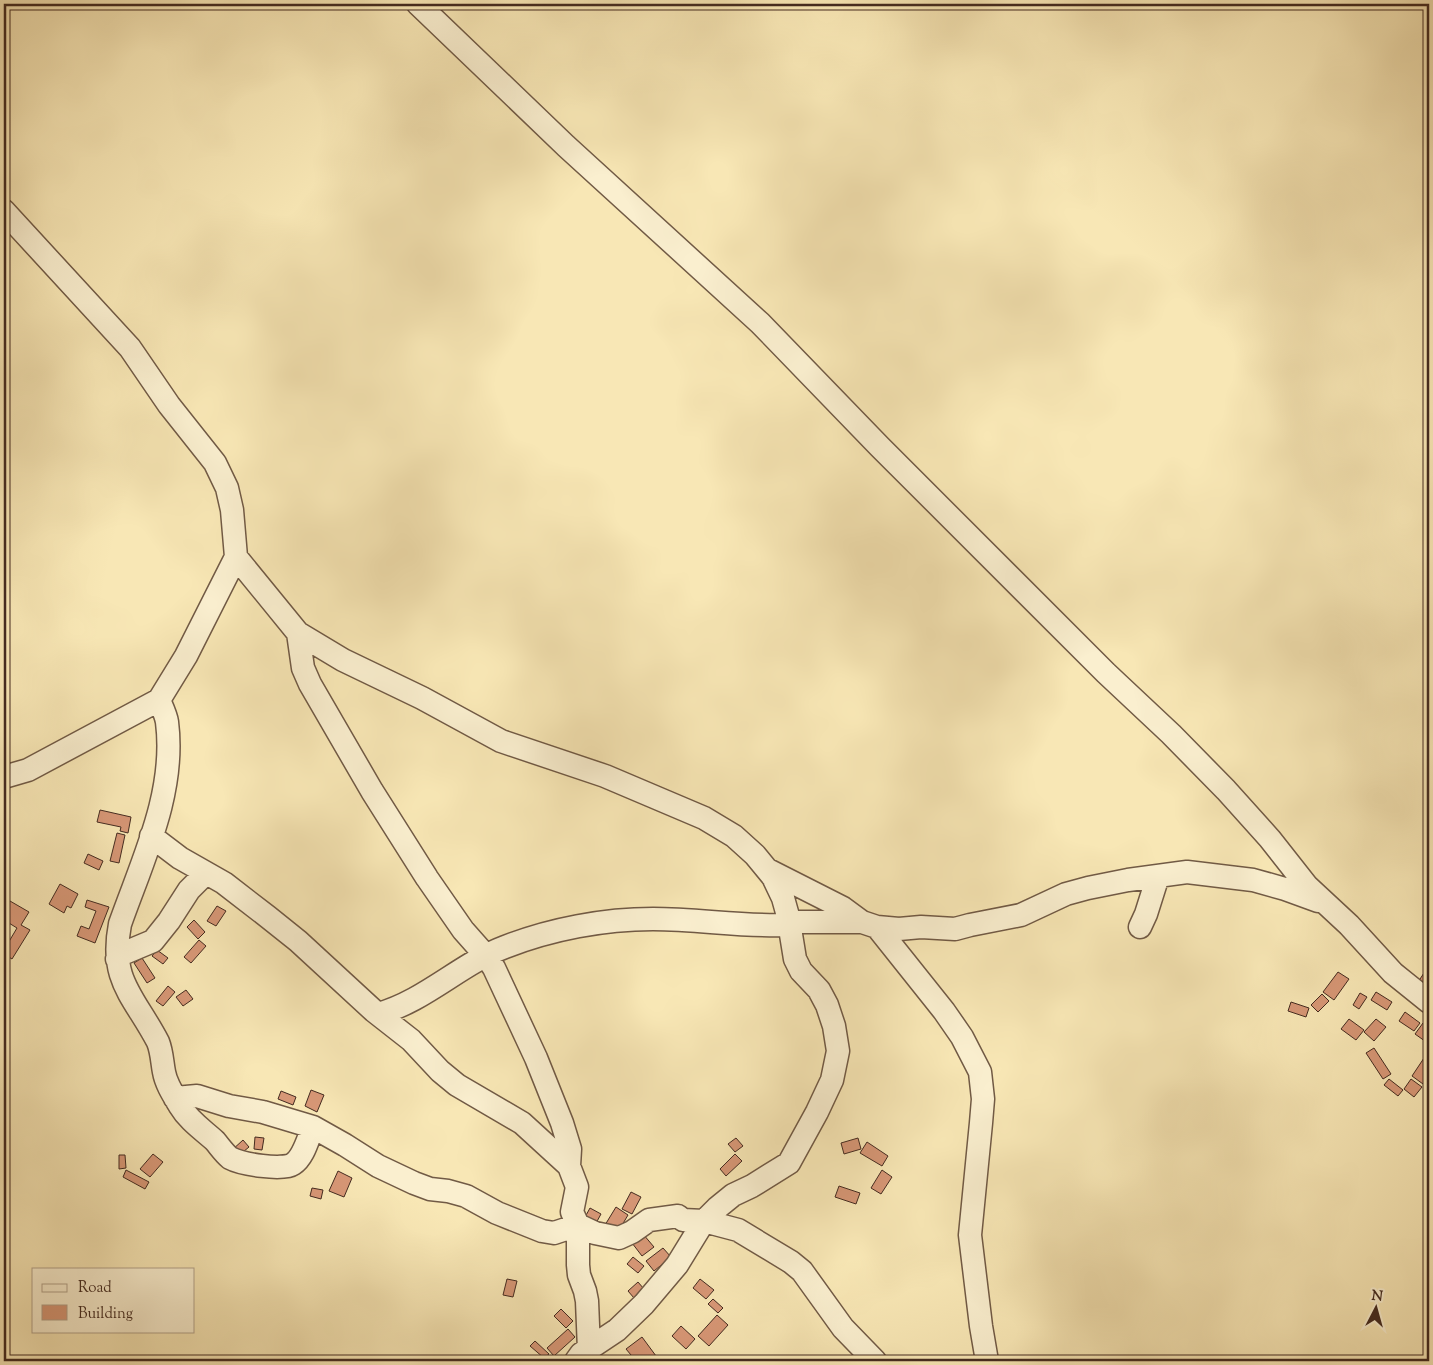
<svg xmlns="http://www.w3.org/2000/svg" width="1433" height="1365" font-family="'Sorts Mill Goudy',serif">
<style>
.building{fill:#d79776;stroke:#442b20}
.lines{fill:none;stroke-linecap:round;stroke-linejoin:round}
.minor-casing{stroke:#715a45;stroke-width:25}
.minor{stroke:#faefcf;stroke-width:22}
</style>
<rect width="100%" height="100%" fill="#f8e7b5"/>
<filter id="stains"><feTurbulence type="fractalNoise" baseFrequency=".004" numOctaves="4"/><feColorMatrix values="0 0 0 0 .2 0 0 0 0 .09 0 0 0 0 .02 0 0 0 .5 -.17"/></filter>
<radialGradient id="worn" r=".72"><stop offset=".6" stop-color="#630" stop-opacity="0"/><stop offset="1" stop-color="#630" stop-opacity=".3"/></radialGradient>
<!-- building -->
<path class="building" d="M 100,810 L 131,817 L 128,833 L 120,831 L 121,827 L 97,822 Z
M 117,833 L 125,835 L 119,863 L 110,861 Z
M 88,854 L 103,861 L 99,870 L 84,863 Z
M 60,884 L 78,894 L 71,908 L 67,906 L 64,913 L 49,904 Z
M 87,900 L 109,907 L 95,943 L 77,936 L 81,926 L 89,929 L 96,911 L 85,907 Z
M 10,901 L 29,912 L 21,925 L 30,930 L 12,959 L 4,954 L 4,950 L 17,928 L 4,920 L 4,911 Z
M 217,906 L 226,911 L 216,926 L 207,921 Z
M 194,920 L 205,932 L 198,939 L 187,927 Z
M 199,940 L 206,946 L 191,963 L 184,957 Z
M 157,950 L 168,958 L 163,964 L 152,956 Z
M 142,958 L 155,978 L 147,983 L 134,963 Z
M 1338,972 L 1349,979 L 1334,1000 L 1323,992 Z
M 1424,973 L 1429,976 L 1429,990 L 1418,982 Z
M 168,986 L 175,992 L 163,1006 L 156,1001 Z
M 186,990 L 193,999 L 183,1006 L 176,997 Z
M 1376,992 L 1392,1002 L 1387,1010 L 1371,1000 Z
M 1360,993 L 1367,997 L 1359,1009 L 1353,1005 Z
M 1322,994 L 1329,1001 L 1318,1012 L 1311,1005 Z
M 1291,1002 L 1309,1008 L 1306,1017 L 1288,1011 Z
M 1405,1012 L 1420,1023 L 1414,1031 L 1399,1021 Z
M 1349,1019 L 1364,1030 L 1356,1040 L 1341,1029 Z
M 1376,1019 L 1386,1027 L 1374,1041 L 1364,1032 Z
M 1423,1023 L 1429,1028 L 1429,1044 L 1415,1034 Z
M 1374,1048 L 1391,1074 L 1383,1079 L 1366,1053 Z
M 1426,1055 L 1429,1057 L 1429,1076 L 1423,1084 L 1412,1076 Z
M 1389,1079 L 1403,1090 L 1398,1096 L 1384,1085 Z
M 1411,1079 L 1422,1087 L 1414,1097 L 1404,1089 Z
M 311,1090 L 324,1095 L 317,1112 L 305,1106 Z
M 281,1091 L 296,1097 L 293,1105 L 278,1099 Z
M 255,1137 L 264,1138 L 262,1150 L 254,1149 Z
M 736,1138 L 743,1146 L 735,1152 L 728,1144 Z
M 858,1138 L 861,1149 L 844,1154 L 841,1143 Z
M 243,1140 L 249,1147 L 237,1157 L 231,1151 Z
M 867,1142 L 888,1156 L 882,1166 L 860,1153 Z
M 153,1154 L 163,1162 L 150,1177 L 140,1169 Z
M 735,1154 L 742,1161 L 726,1176 L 720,1169 Z
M 119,1155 L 125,1155 L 126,1168 L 119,1169 Z
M 126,1170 L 149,1182 L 145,1189 L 123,1177 Z
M 882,1170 L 892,1177 L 881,1194 L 871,1188 Z
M 338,1171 L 352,1178 L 344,1197 L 329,1191 Z
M 839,1186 L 860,1193 L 856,1204 L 835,1197 Z
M 312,1188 L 323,1190 L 321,1199 L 310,1196 Z
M 631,1192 L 641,1197 L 632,1214 L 622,1209 Z
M 616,1207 L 628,1215 L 618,1232 L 605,1225 Z
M 590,1208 L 601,1214 L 595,1225 L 584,1219 Z
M 643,1234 L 654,1247 L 642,1256 L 632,1243 Z
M 663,1248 L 671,1257 L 654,1271 L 646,1261 Z
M 633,1257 L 644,1266 L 638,1273 L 627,1264 Z
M 507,1279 L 517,1281 L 513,1297 L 503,1295 Z
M 700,1279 L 714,1290 L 706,1299 L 693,1288 Z
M 638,1282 L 644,1289 L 634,1298 L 628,1291 Z
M 713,1299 L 723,1308 L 718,1313 L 708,1304 Z
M 561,1309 L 573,1321 L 566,1328 L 554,1316 Z
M 717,1315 L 728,1325 L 709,1346 L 698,1336 Z
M 681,1326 L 695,1339 L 686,1349 L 672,1336 Z
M 568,1329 L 575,1337 L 554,1356 L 547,1348 Z
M 642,1337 L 659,1360 L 657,1361 L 636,1361 L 626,1349 Z
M 535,1341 L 549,1354 L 544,1358 L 530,1346 Z"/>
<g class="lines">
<!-- minor casing -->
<g class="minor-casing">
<path id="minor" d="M 418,4 L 566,146 L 760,323 L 880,447 L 1106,673 L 1171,734 L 1226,790 L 1270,839 L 1307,886 L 1349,925 L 1393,973 L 1429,1002
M 4,211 L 130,348 L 169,405 L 215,463 L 227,488 L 232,510 L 236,557 L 186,656 L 159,700 L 28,770 L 4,777
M 236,557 L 298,633 L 343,660 L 422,698 L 501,741 L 605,776 L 704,818 L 734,836 L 755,855 L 773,877 L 783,898 L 788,916 L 795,959 L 801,971 L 819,990 L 827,1005 L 834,1026 L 838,1051 L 832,1080 L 817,1112 L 789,1163 L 752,1186 L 733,1195 L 717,1208 L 704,1221 L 677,1265 L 644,1304 L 617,1330 L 581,1354 L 576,1361
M 298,633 L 303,668 L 310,684 L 372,791 L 427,878 L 463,930 L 486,956 L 494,968 L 536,1058 L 562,1123 L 570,1149 L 569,1166 L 577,1187 L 572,1212 L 578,1225 L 578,1265 L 579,1275 L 585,1291 L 587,1301 L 589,1350
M 159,700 C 162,707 166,715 167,722 C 176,792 143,859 120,924 C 109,981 134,996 158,1042 C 162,1052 162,1062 164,1072 C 166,1084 174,1096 180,1106 C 189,1121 203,1130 215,1141 C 220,1147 224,1153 230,1158 C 241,1164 283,1171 293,1164 C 304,1157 308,1138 313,1127
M 151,836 L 180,858 L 224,883 L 268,917 L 298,941 L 374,1011 L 411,1040 L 440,1071 L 457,1085 L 522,1123 L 569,1166
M 768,870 L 843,908 L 862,922 L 877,927 L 899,929 L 921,927 L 955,929 L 970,925 L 1021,915 L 1066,894 L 1088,888 L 1128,880 L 1187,872 L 1253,880 L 1285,889 L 1318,901
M 789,922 L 862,922
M 877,927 L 944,1011 L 962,1037 L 980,1072 L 983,1099 L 981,1123 L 970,1235 L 981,1326 L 987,1361
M 1140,927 L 1146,914 L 1158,876
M 117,959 L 122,954 L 153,941 L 169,921 L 189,890 L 206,873
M 378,1014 C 425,1001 460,964 505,947 C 551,929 604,919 653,919 C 699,919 744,927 789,925
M 175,1098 L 197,1096 L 229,1106 L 263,1112 L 313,1127 L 345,1145 L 378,1166 L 414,1183 L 430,1189 L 448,1191 L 466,1196 L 497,1213 L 542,1231 L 554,1233 L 578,1225 L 595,1233 L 619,1238 L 632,1232 L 649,1220 L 678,1216 L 683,1220 L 704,1221 L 738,1230 L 791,1262 L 802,1271 L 843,1328 L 875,1361"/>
</g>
<!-- minor -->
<use href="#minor" class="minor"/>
</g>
<!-- margin -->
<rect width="1433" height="1365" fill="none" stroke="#f8e7b5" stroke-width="20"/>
<rect x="5" y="5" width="1423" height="1355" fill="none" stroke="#442b20" stroke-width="2.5"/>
<rect x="10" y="10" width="1413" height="1345" fill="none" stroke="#442b20"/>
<!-- legend -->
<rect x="32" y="1268" width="162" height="65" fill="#faefcf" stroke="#b1a189"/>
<rect x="42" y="1284" width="25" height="8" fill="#faefcf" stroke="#b1a189"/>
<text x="78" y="1292" font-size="15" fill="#442b20">Road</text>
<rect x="42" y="1305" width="25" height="15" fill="#d79776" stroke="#b1a189"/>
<text x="78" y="1318" font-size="15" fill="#442b20">Building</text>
<!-- north arrow -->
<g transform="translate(1376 1308) rotate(6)" stroke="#faefcf" stroke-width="4" paint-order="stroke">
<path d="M0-4L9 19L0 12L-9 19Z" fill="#442b20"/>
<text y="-8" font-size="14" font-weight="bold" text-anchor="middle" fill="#442b20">N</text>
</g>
<rect width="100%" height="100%" filter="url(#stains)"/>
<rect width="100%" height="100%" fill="url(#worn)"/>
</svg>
